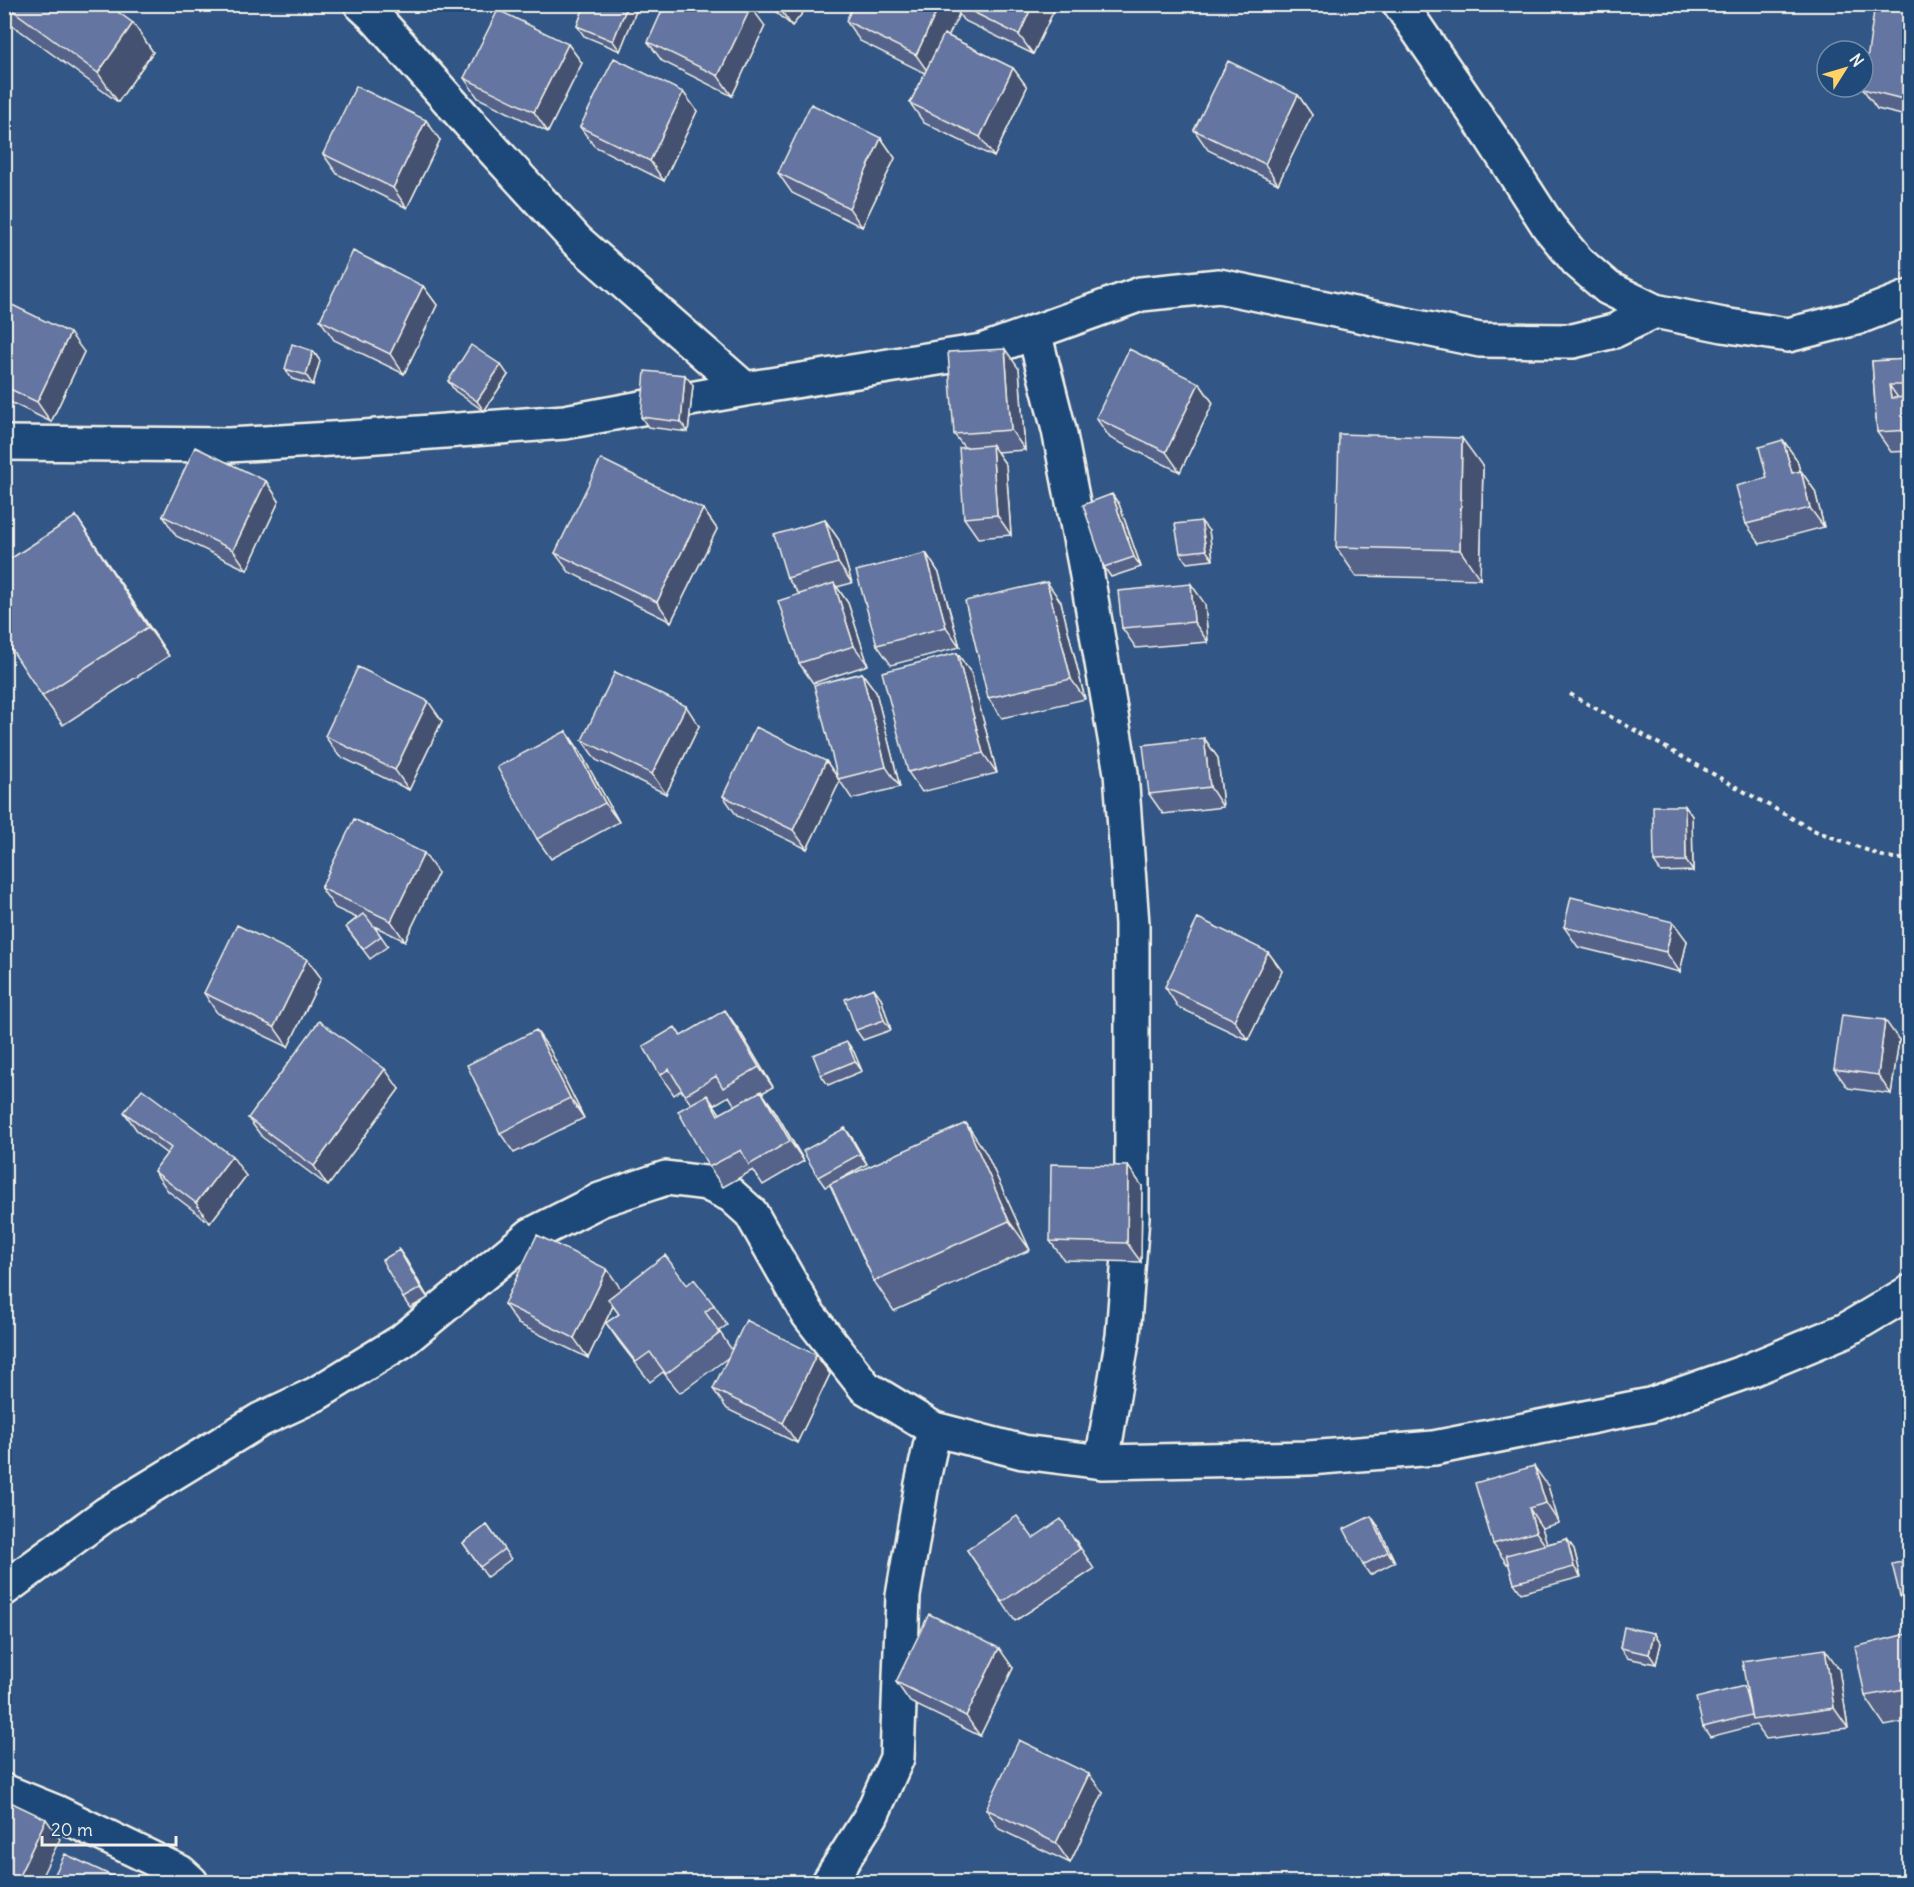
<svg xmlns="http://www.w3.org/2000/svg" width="1914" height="1887" font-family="Delius,sans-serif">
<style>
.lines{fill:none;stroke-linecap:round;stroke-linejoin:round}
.minor-casing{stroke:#f4f1e8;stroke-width:38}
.path{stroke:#f4f1e8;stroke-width:4;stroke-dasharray:4.5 4.5;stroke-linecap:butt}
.minor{stroke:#1f4a7a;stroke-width:33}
.wall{fill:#55648a;stroke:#f4f1e8;stroke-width:1.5;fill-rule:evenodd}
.shaded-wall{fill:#455170;stroke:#f4f1e8;stroke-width:1.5}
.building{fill:#6374a0;stroke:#f4f1e8;stroke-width:1.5}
</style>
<rect width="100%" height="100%" fill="#325685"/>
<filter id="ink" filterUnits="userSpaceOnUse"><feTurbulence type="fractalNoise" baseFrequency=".0167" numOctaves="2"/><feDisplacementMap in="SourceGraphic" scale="12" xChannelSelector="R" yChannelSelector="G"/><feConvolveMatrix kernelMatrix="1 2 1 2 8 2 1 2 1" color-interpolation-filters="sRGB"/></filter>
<g filter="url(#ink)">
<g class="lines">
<!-- minor casing -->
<g class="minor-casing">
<path id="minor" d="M 361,4 L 374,16 L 479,134 L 577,241 L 745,389
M 1400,4 L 1491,137 L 1549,227 L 1577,261 L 1608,288 L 1655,311 L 1723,325 L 1788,335 L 1856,318 L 1910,297
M 1034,332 L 1059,430 L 1085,564 L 1121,773 L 1132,924 L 1132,1217 L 1123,1336 L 1102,1462
M 4,443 L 229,445 L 364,437 L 565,422 L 745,389 L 982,351 L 1141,294 L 1219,286 L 1480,340 L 1573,341 L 1614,331 L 1655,311
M 4,1589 L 106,1514 L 260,1420 L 316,1394 L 402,1341 L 531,1235 L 600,1200 L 666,1178 L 706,1183 L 731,1195 L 751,1213 L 808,1314 L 865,1387 L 934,1429 L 1023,1452 L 1102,1462 L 1309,1458 L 1434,1448 L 1650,1405 L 1745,1372 L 1846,1330 L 1910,1292
M 4,1791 L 56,1812 L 180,1872 L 191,1882
M 829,1882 L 871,1816 L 897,1758 L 903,1596 L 922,1484 L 934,1429"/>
</g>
<!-- path -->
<path class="path" d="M 1570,694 L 1813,830 L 1885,857 L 1910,860"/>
<!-- minor -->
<use href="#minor" class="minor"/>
</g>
<!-- wall -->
<path class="wall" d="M 4,4 L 133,23 L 153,52 L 118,102 L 4,19 Z
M 585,4 L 632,4 L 636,11 L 620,51 L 584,36 L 577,26 Z
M 767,4 L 810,4 L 792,26 Z
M 854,4 L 1057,4 L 1033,54 L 963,20 L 959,14 L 948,36 L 1013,68 L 1027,87 L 994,157 L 924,123 L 910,103 L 925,73 L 860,41 L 846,21 Z
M 1910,4 L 1910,117 L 1877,109 L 1863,89 Z
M 765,26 L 732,96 L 662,61 L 648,42 Z
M 568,44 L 582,63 L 548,132 L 478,98 L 464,78 Z
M 683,92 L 697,111 L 664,181 L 594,146 L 580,127 Z
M 1298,95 L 1312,115 L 1278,184 L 1208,150 L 1194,130 Z
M 881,138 L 895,158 L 862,227 L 792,193 L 778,173 Z
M 440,140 L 407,208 L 337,174 L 323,154 Z
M 423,286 L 437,305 L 404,374 L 334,340 L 320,320 Z
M 4,301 L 84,352 L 51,422 L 4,399 Z
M 313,351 L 320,361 L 313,385 L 292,379 L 285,369 Z
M 1910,359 L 1910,451 L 1891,452 L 1877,432 L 1872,361 Z
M 1019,369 L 1025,450 L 997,452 L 1006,465 L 1011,535 L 978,538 L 964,518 L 964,447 L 954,434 Z
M 508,375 L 484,411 L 455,391 L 448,381 Z
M 1199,383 L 1213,403 L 1180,472 L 1110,438 L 1096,418 Z
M 693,385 L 688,432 L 648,427 L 641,417 Z
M 1783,440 L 1797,460 L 1800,471 L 1801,471 L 1815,491 L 1824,527 L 1760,544 L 1746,524 L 1767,478 Z
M 1483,467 L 1480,579 L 1356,576 L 1336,547 Z
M 266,481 L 279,501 L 247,570 L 176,536 L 163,516 Z
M 1119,504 L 1141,567 L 1111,577 L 1104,567 Z
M 703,509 L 717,529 L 671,622 L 569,572 L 555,553 Z
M 76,516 L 96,546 L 169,656 L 63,725 L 42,696 Z
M 825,520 L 839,540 L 852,583 L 837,587 L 848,603 L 868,665 L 813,683 L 799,663 L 799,594 L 787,578 Z
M 1209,531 L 1213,560 L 1187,563 L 1180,553 Z
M 926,553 L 939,573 L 960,647 L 891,665 L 877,645 Z
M 1061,602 L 1085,699 L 1002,718 L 988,698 Z
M 1205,604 L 1208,642 L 1136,648 L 1122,628 Z
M 957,653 L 971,673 L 997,773 L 922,792 L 908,772 Z
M 862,673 L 876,692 L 900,787 L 852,799 L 840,781 L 807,849 L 737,816 L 723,796 L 826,761 L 838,778 Z
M 442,721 L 409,790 L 339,756 L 325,736 Z
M 699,726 L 666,794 L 596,760 L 582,740 Z
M 566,731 L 579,750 L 619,822 L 551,859 L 537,839 Z
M 1204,738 L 1218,758 L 1223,807 L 1163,814 L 1149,794 Z
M 1685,806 L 1692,816 L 1693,871 L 1661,872 L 1654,862 Z
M 438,873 L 405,941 L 374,926 L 388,946 L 370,959 L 346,927 L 357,918 L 335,908 L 321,888 Z
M 1564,927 L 1687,941 L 1680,972 L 1578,947 Z
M 1268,952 L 1282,971 L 1248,1040 L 1178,1007 L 1165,987 Z
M 307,959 L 321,978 L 288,1047 L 217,1013 L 204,993 Z
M 881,998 L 891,1030 L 863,1040 L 856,1030 Z
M 739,1030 L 773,1087 L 762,1093 L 775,1111 L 804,1161 L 763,1185 L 753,1170 L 723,1187 L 709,1167 L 691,1104 L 681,1090 L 674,1095 L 660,1075 L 681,1036 ZM 729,1096 L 735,1106 L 720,1114 L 714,1105 Z
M 1899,1040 L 1891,1094 L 1848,1088 L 1834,1069 Z
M 847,1042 L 854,1052 L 862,1071 L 828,1085 L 821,1075 Z
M 550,1050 L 584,1118 L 514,1153 L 500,1133 Z
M 399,1089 L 328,1186 L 262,1137 L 248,1118 Z
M 124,1112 L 246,1176 L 210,1223 L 168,1191 L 154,1171 L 167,1154 L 138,1132 Z
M 845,1128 L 852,1138 L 867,1164 L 839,1180 L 986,1153 L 1030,1250 L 894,1311 L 874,1281 L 830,1185 L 825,1187 L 818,1177 Z
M 1142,1186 L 1141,1262 L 1064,1260 L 1050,1241 Z
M 399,1250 L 406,1260 L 428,1298 L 410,1308 L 403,1298 Z
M 687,1285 L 714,1305 L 727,1325 L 719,1331 L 732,1350 L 816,1355 L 830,1374 L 797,1443 L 727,1409 L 713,1389 L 729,1357 L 680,1393 L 663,1372 L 650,1382 L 620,1343 L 606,1323 L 619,1314 L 613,1306 L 588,1358 L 518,1324 L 504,1304 L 621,1289 Z
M 1548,1486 L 1559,1523 L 1542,1528 L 1547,1544 L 1567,1539 L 1574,1549 L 1581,1577 L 1521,1593 L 1514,1583 L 1509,1563 L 1507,1564 L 1493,1544 Z
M 487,1525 L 511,1559 L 487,1577 L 463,1543 Z
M 1378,1526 L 1395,1562 L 1370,1575 L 1363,1565 Z
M 1033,1538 L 1075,1539 L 1094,1569 L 1015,1621 L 967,1550 Z
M 1910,1560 L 1910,1610 L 1900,1596 Z
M 1654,1633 L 1661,1643 L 1656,1664 L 1627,1658 L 1620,1648 Z
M 1910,1633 L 1910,1721 L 1885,1726 L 1865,1696 Z
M 1013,1668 L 980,1736 L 910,1702 L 896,1682 Z
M 1839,1669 L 1848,1728 L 1766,1739 L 1756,1725 L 1710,1737 L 1703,1727 L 1747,1691 Z
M 1103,1793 L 1070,1863 L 999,1829 L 986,1809 Z"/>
<!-- shaded-wall -->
<path class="shaded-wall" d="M 628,4 L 632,4 L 636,11 L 620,51 L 613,41 Z
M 780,4 L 810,4 L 792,26 L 778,6 Z
M 940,4 L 952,4 L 959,14 L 930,75 L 916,55 Z
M 1033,4 L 1057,4 L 1033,54 L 1019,35 Z
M 751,7 L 765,26 L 732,96 L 718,76 Z
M 133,23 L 153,52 L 118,102 L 98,73 Z
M 568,44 L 582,63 L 548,132 L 534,112 Z
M 1910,57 L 1910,108 L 1903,99 L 1907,61 Z
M 1013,68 L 1027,87 L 994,157 L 980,137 Z
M 683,92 L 697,111 L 664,181 L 650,161 Z
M 1298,95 L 1312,115 L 1278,184 L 1265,164 Z
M 426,120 L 440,140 L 407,208 L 393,188 Z
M 881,138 L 895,158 L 862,227 L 849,208 Z
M 423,286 L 437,305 L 404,374 L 390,354 Z
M 70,333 L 84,352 L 51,422 L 37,402 Z
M 1005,349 L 1019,369 L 1025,450 L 1011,430 Z
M 313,351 L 320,361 L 313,385 L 306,375 Z
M 501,365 L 508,375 L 484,411 L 477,401 Z
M 1903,370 L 1910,378 L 1910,392 L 1905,385 Z
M 685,375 L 693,385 L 688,432 L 681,422 Z
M 1199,383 L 1213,403 L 1180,472 L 1166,452 Z
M 1889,385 L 1903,405 L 1891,398 Z
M 1462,438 L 1483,467 L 1480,579 L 1460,550 Z
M 1783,440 L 1797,460 L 1806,493 L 1792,473 Z
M 992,445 L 1006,465 L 1011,535 L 997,515 Z
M 1801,471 L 1815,491 L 1824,527 L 1810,508 Z
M 266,481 L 279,501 L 247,570 L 233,550 Z
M 1112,494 L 1119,504 L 1141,567 L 1134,557 Z
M 703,509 L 717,529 L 671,622 L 657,602 Z
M 76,516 L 96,546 L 169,656 L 148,627 Z
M 825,520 L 839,540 L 852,583 L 838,563 Z
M 1201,521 L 1209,531 L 1213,560 L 1206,550 Z
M 926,553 L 939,573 L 960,647 L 946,627 Z
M 1047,582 L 1061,602 L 1085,699 L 1071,679 Z
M 834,583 L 848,603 L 868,665 L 854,646 Z
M 1191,584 L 1205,604 L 1208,642 L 1194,622 Z
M 957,653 L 971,673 L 997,773 L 983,753 Z
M 862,673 L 876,692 L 900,787 L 886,767 Z
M 428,701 L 442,721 L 409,790 L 395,770 Z
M 686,706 L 699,726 L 666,794 L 652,774 Z
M 566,731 L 579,750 L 619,822 L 605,803 Z
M 1204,738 L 1218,758 L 1223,807 L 1210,787 Z
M 826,761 L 840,781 L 807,849 L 793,830 Z
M 1685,806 L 1692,816 L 1693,871 L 1686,861 Z
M 424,853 L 438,873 L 405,941 L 391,921 Z
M 1673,922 L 1687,941 L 1680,972 L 1666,952 Z
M 1268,952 L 1282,971 L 1248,1040 L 1234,1020 Z
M 307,959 L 321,978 L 288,1047 L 274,1027 Z
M 874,988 L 881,998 L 891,1030 L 884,1020 Z
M 725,1010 L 739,1030 L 773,1087 L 759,1067 Z
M 1885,1020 L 1899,1040 L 1891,1094 L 1878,1075 Z
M 536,1030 L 550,1050 L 584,1118 L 570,1098 Z
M 847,1042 L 854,1052 L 862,1071 L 855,1061 Z
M 385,1069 L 399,1089 L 328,1186 L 314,1166 Z
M 761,1091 L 775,1111 L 804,1161 L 790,1141 Z
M 707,1095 L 721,1115 L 718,1115 Z
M 966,1123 L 986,1153 L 1030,1250 L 1009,1221 Z
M 845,1128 L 852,1138 L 867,1164 L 860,1154 Z
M 232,1156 L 246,1176 L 210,1223 L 196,1203 Z
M 1128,1166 L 1142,1186 L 1141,1262 L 1127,1243 Z
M 399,1250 L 406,1260 L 428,1298 L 421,1288 Z
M 607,1269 L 621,1289 L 588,1358 L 574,1338 Z
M 816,1355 L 830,1374 L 797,1443 L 783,1423 Z
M 1534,1466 L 1548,1486 L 1559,1523 L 1546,1503 Z
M 1529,1508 L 1542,1528 L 1550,1552 L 1536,1532 Z
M 1371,1516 L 1378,1526 L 1395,1562 L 1388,1552 Z
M 1567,1539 L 1574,1549 L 1581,1577 L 1574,1567 Z
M 1654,1633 L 1661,1643 L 1656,1664 L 1649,1654 Z
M 999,1648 L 1013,1668 L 980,1736 L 966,1716 Z
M 1825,1649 L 1839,1669 L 1848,1728 L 1834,1708 Z
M 1089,1774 L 1103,1793 L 1070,1863 L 1056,1843 Z
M 46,1819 L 60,1839 L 39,1882 L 16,1882 Z"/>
<!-- building -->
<path class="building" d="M 4,4 L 107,4 L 133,23 L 98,73 Z
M 585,4 L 628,4 L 613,41 L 577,26 Z
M 665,4 L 747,4 L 751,7 L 718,76 L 648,42 Z
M 854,4 L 940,4 L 916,55 L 846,21 Z
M 957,4 L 1033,4 L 1019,35 Z
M 1875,4 L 1910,4 L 1910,57 L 1907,61 L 1903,99 L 1863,89 Z
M 498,10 L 568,44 L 534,112 L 464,78 Z
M 944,34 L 1013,68 L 980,137 L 910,103 Z
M 614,58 L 683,92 L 650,161 L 580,127 Z
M 1228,61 L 1298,95 L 1265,164 L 1194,130 Z
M 356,86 L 426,120 L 393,188 L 323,154 Z
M 811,104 L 881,138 L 849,208 L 778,173 Z
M 353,251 L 423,286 L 390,354 L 320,320 Z
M 4,301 L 70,333 L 37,402 L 4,386 Z
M 292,344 L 313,351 L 306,375 L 285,369 Z
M 471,345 L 501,365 L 477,401 L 448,381 Z
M 1005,349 L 1011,430 L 954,434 L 948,352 Z
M 1129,349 L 1199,383 L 1166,452 L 1096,418 Z
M 1910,359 L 1910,370 L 1903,370 L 1905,385 L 1889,385 L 1891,398 L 1910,397 L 1910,430 L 1877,432 L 1872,361 Z
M 645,371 L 685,375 L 681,422 L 641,417 Z
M 1339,434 L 1462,438 L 1460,550 L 1336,547 Z
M 1783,440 L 1792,473 L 1801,471 L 1810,508 L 1746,524 L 1736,486 L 1767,478 L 1759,447 Z
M 992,445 L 997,515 L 964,518 L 959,448 Z
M 195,447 L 266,481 L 233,550 L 163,516 Z
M 601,459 L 703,509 L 657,602 L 555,553 Z
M 1112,494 L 1134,557 L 1104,567 L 1083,505 Z
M 76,516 L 148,627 L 42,696 L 4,638 L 4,563 Z
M 825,520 L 838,563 L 787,578 L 774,535 Z
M 1201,521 L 1206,550 L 1180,553 L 1175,524 Z
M 926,553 L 946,627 L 877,645 L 856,571 Z
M 1047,582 L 1071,679 L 988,698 L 965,601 Z
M 834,583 L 854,646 L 799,663 L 778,601 Z
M 1191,584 L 1194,622 L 1122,628 L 1118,591 Z
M 957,653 L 983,753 L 908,772 L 882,672 Z
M 358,667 L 428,701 L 395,770 L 325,736 Z
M 615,672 L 686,706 L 652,774 L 582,740 Z
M 862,673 L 886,767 L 838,779 L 814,685 Z
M 756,727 L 826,761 L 793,830 L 723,796 Z
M 566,731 L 605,803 L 537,839 L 497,767 Z
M 1204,738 L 1210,787 L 1149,794 L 1143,745 Z
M 1653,806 L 1685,806 L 1686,861 L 1654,862 Z
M 354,819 L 424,853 L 391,921 L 321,888 Z
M 1571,897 L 1673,922 L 1666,952 L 1564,927 Z
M 363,914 L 366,916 L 381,936 L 363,949 L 346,927 Z
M 1198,918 L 1268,952 L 1234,1020 L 1165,987 Z
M 237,925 L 307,959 L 274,1027 L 204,993 Z
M 874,988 L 884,1020 L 856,1030 L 845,999 Z
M 725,1010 L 759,1067 L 723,1088 L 716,1076 L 685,1095 L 669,1069 L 660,1075 L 643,1046 L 675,1027 L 681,1036 Z
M 1842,1015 L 1885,1020 L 1878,1075 L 1834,1069 Z
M 319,1021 L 385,1069 L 314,1166 L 248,1118 Z
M 536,1030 L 570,1098 L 500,1133 L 467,1065 Z
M 847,1042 L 855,1061 L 821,1075 L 813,1055 Z
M 142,1089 L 232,1156 L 196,1203 L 154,1171 L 171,1148 L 124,1112 Z
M 761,1091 L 790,1141 L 749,1165 L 741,1150 L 709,1167 L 678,1111 L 707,1095 L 718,1115 Z
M 966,1123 L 1009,1221 L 874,1281 L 830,1184 Z
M 845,1128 L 860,1154 L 818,1177 L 803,1151 Z
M 1051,1164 L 1128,1166 L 1127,1243 L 1050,1241 Z
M 537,1235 L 607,1269 L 574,1338 L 504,1304 Z
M 399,1250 L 421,1288 L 403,1298 L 382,1260 Z
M 665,1255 L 687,1285 L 694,1279 L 714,1305 L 705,1312 L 720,1333 L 666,1374 L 650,1352 L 636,1362 L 606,1323 L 619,1314 L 608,1299 Z
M 746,1320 L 816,1355 L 783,1423 L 713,1389 Z
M 1534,1466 L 1546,1503 L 1529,1508 L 1536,1532 L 1493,1544 L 1475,1483 Z
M 1910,1480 L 1910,1501 L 1905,1481 Z
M 1017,1516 L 1033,1538 L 1061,1519 L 1080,1549 L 1002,1602 L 967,1550 Z
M 1371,1516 L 1388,1552 L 1363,1565 L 1344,1529 Z
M 487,1525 L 504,1549 L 480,1567 L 463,1543 Z
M 1567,1539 L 1574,1567 L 1514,1583 L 1506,1555 Z
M 1910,1560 L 1910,1594 L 1900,1596 L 1892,1564 Z
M 929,1614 L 999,1648 L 966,1716 L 896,1682 Z
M 1624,1627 L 1654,1633 L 1649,1654 L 1620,1648 Z
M 1910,1633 L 1910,1688 L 1865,1696 L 1855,1647 Z
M 1825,1649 L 1834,1708 L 1752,1720 L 1742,1661 Z
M 1744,1686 L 1751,1715 L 1703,1727 L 1696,1698 Z
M 1019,1740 L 1089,1774 L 1056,1843 L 986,1809 Z
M 4,1799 L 46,1819 L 16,1882 L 4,1882 Z
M 65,1854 L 125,1882 L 51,1882 Z"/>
</g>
<!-- margin -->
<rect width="1914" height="1887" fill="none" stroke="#1f4a7a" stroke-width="24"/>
<rect x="12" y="12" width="1890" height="1863" fill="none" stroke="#f4f1e8" stroke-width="2" filter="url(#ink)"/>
<!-- north arrow -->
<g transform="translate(1845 69) rotate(53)"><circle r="28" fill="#1f4a7a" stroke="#748da6" stroke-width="1.5"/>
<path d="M0-4.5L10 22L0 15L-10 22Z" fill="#ffd166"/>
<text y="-9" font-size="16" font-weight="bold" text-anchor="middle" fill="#f4f1e8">N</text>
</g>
<!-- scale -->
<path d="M42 1836v9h134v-9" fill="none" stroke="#f4f1e8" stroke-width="3"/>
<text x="51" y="1836" font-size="18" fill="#f4f1e8" stroke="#1f4a7a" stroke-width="4.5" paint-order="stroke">20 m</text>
</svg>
